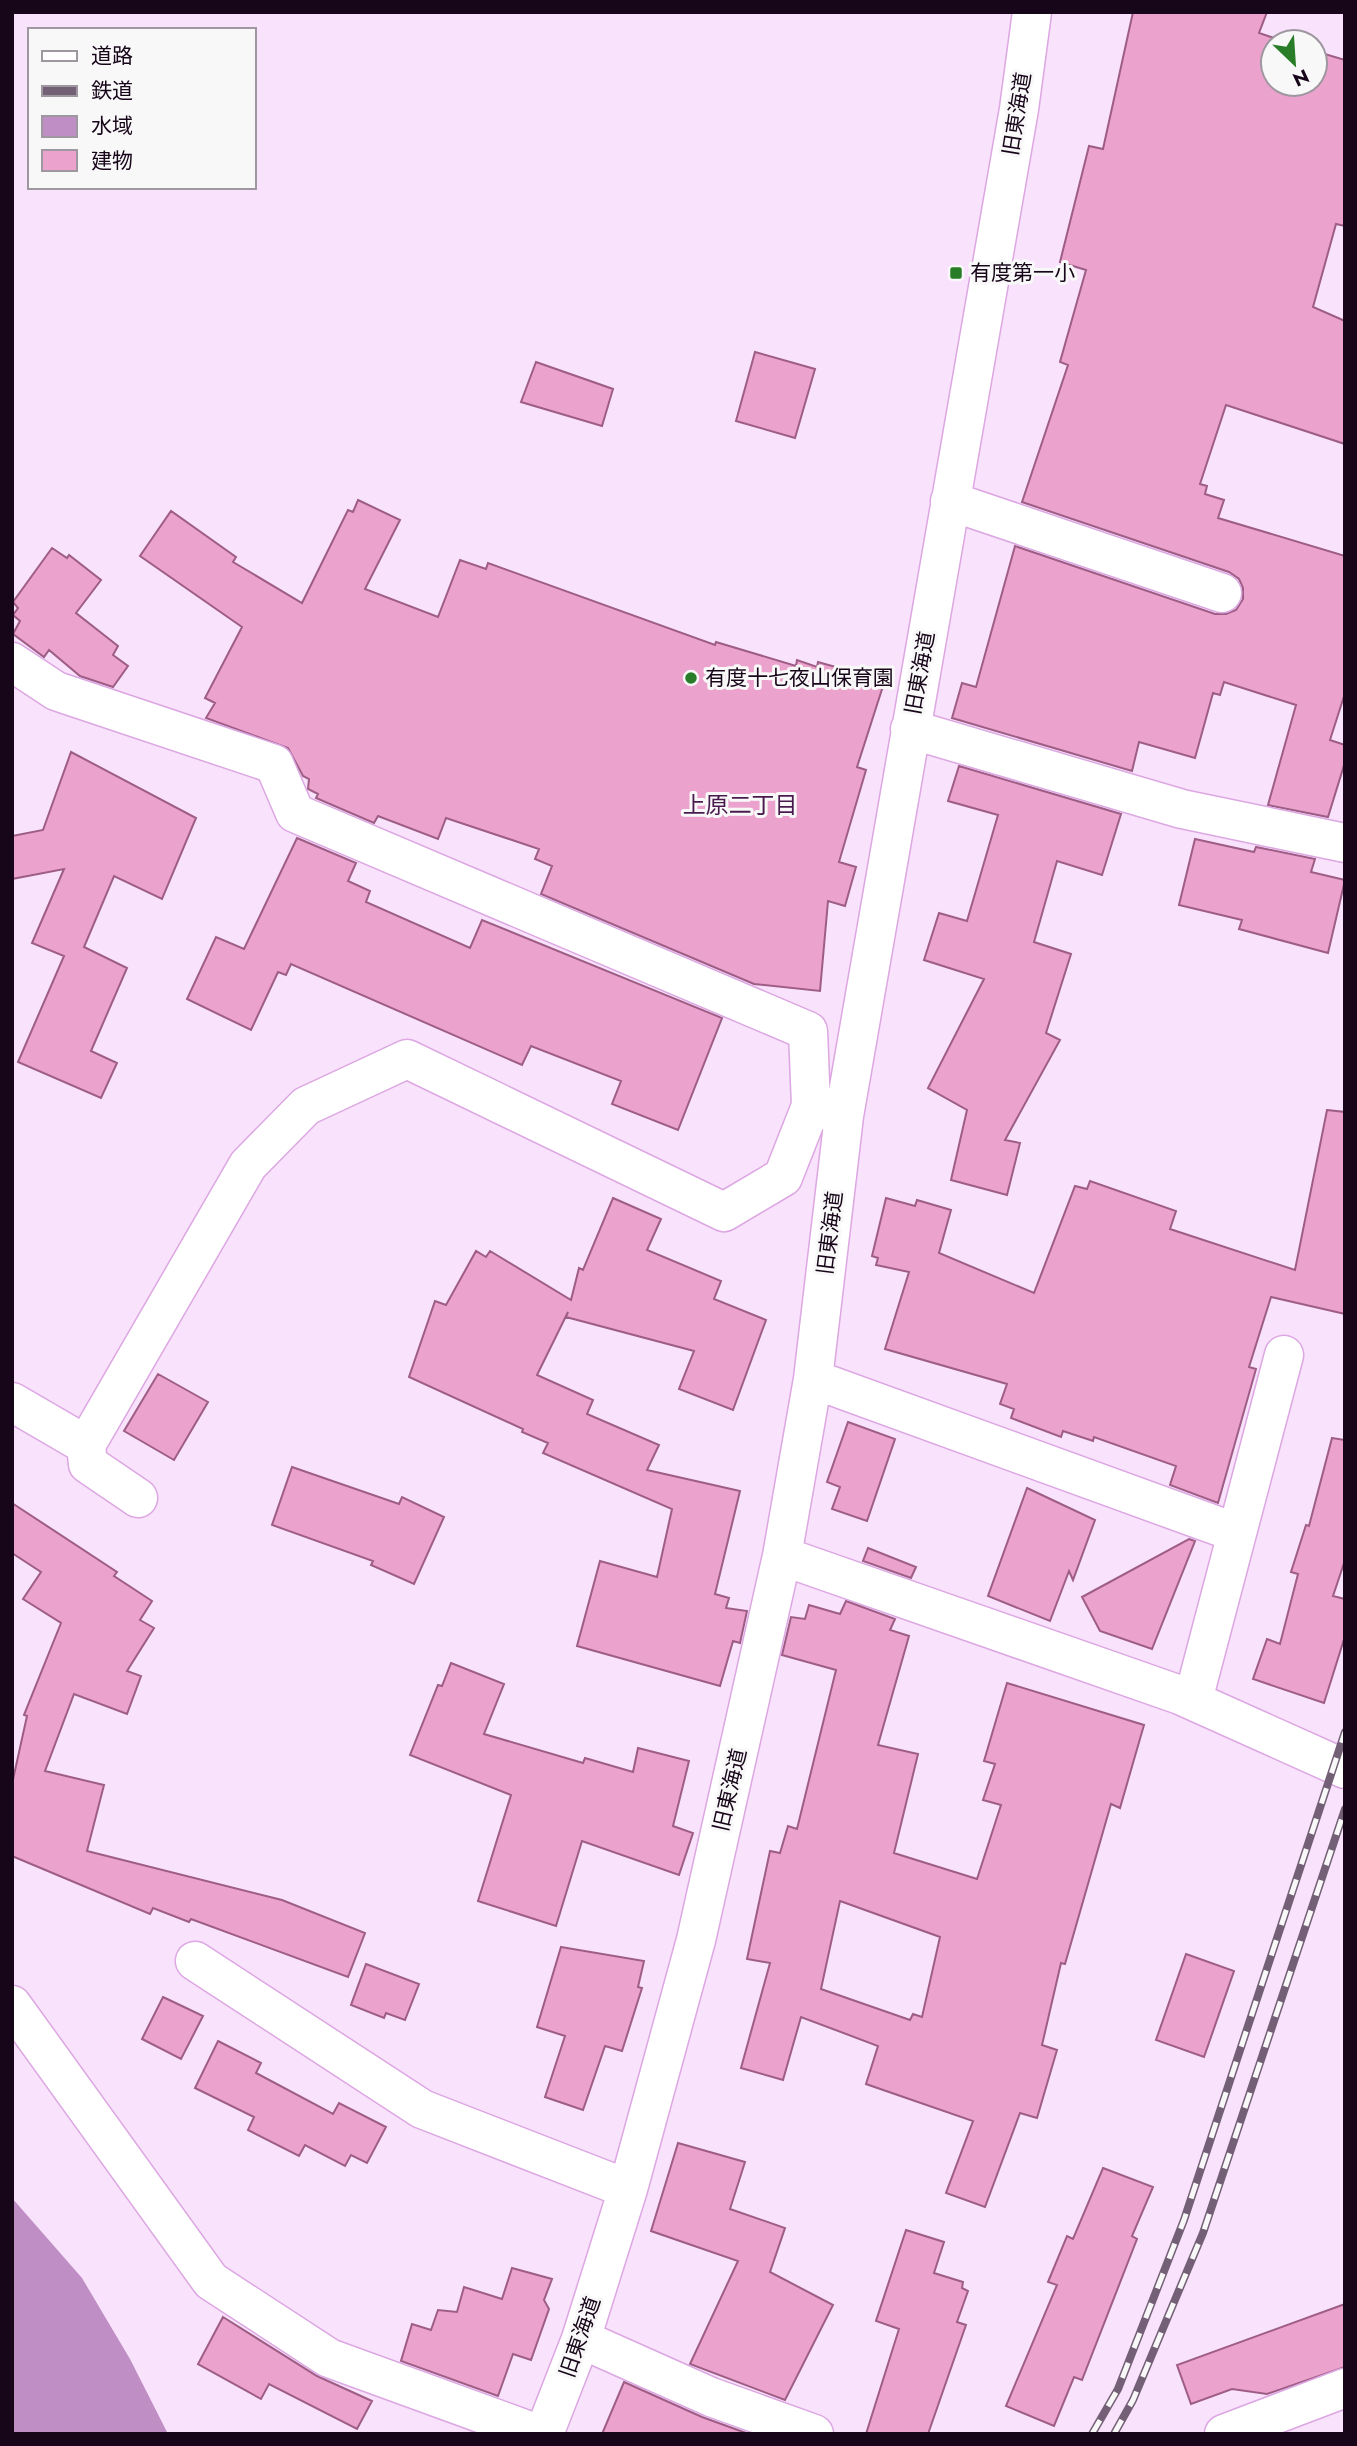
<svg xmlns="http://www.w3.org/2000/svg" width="1357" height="2446" font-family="Jost,'Noto Sans JP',sans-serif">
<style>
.water{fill:#bf8ec4}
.building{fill:#eba3ce;stroke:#9e5d85;stroke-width:2;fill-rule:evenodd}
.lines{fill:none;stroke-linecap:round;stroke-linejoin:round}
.minor-casing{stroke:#dca7e2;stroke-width:41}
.minor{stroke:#fff;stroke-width:38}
.rail-casing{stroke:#746076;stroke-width:8}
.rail{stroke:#f8f8f8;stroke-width:5;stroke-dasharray:16;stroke-linecap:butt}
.poi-dot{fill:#297d29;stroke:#f8f8f8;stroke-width:2.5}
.labels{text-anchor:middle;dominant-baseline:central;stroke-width:6;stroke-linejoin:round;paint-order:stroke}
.street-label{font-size:21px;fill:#170519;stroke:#f8f8f8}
.poi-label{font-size:21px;fill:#170519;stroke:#f8f8f8;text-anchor:start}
.neighbourhood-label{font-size:23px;fill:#481a4d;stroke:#f8f8f8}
</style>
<rect width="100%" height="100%" fill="#f9e2fb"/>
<!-- water -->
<path class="water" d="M 12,2198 L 82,2278 L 130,2359 L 168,2434 L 12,2434 Z"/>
<!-- building -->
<path class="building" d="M 1133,12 L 1267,12 L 1259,33 L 1286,42 L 1273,42 L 1273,84 L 1315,84 L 1315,51 L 1345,60 L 1345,226 L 1336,224 L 1313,307 L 1345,321 L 1345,444 L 1226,405 L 1200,484 L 1207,486 L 1205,494 L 1224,500 L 1218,518 L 1345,556 L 1345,693 L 1330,740 L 1345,745 L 1345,762 L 1328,817 L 1268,805 L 1296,705 L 1224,682 L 1220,695 L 1213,693 L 1195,758 L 1139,742 L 1132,771 L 952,718 L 962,683 L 976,687 L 1015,546 L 1215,614 L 1226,614 L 1236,610 L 1243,599 L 1243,588 L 1239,579 L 1229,572 L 1022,502 L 1068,365 L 1060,362 L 1086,270 L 1060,262 L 1089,146 L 1103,149 Z
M 755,352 L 815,369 L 795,438 L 736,421 Z
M 536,362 L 613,389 L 602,426 L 521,402 Z
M 358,500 L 400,520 L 365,589 L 438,617 L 460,560 L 486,569 L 488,563 L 715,645 L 716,642 L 796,666 L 797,660 L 817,667 L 818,662 L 864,675 L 863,679 L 883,686 L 857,767 L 866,770 L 839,862 L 856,867 L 845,906 L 828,901 L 820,991 L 754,984 L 541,894 L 552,866 L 535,859 L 539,849 L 446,818 L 438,839 L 378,816 L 374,823 L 316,798 L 318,794 L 308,789 L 309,779 L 303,776 L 288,748 L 206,718 L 215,703 L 205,698 L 242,627 L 140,556 L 171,511 L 236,557 L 233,562 L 302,603 L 348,510 L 353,512 Z
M 52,548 L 67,558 L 69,555 L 101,580 L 76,613 L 118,646 L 113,655 L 128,666 L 113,687 L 80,676 L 49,650 L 44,657 L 13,634 L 20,621 L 13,615 L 18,608 L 13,602 Z
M 71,752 L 196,818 L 162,899 L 114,876 L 84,947 L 127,968 L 91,1051 L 117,1063 L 101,1098 L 18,1062 L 64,956 L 32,943 L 64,869 L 12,879 L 12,836 L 43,830 Z
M 959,766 L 1121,814 L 1102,875 L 1057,861 L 1034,942 L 1071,954 L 1046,1033 L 1060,1040 L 1005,1140 L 1020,1143 L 1007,1195 L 951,1180 L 967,1110 L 928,1088 L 984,979 L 924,960 L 939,913 L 967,921 L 998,815 L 948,801 Z
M 297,838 L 356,863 L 348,881 L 370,891 L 366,902 L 470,948 L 482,920 L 722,1018 L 678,1130 L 612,1104 L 621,1081 L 531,1046 L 522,1065 L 291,964 L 286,975 L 278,972 L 251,1030 L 187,999 L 216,937 L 244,949 Z
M 1195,839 L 1254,852 L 1256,847 L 1315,859 L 1311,872 L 1345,880 L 1328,953 L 1239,929 L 1242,920 L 1179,905 Z
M 1327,1110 L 1345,1112 L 1345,1314 L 1271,1297 L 1249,1367 L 1256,1369 L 1218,1503 L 1170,1485 L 1176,1466 L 1094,1437 L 1093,1441 L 1063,1431 L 1061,1437 L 1011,1418 L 1014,1409 L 1000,1404 L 1007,1384 L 885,1349 L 909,1272 L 876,1265 L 878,1258 L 872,1256 L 886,1198 L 915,1206 L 917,1200 L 951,1210 L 939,1253 L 1034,1293 L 1075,1186 L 1087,1189 L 1090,1181 L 1176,1211 L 1170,1229 L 1295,1270 Z
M 613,1198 L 661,1219 L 647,1250 L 721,1281 L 714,1299 L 766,1320 L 733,1410 L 679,1389 L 694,1351 L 566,1317 L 568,1312 L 537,1375 L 593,1400 L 587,1414 L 659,1445 L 647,1470 L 740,1491 L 715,1594 L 729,1598 L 726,1608 L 747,1611 L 740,1643 L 733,1641 L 720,1686 L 577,1646 L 600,1561 L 657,1577 L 672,1509 L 543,1453 L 548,1443 L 522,1432 L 523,1429 L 409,1377 L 435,1301 L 446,1305 L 476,1251 L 486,1257 L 490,1251 L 571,1300 L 579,1268 L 583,1270 Z
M 158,1374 L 208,1402 L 174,1460 L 124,1431 Z
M 848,1422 L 895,1439 L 867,1521 L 832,1509 L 840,1487 L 827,1482 Z
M 1332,1438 L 1345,1440 L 1345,1560 L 1333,1596 L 1345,1599 L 1345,1636 L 1324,1703 L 1253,1679 L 1267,1639 L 1280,1644 L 1298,1574 L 1291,1572 L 1306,1525 L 1309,1526 Z
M 292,1467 L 399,1504 L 402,1497 L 444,1517 L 414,1584 L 371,1565 L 373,1561 L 272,1525 Z
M 1027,1488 L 1095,1520 L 1073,1580 L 1069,1571 L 1050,1621 L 988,1596 Z
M 12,1503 L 117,1572 L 114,1576 L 152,1601 L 140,1620 L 154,1628 L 127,1671 L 141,1676 L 127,1714 L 74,1694 L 45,1771 L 104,1785 L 87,1851 L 282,1900 L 365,1933 L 348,1977 L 191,1919 L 189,1922 L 153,1908 L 150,1914 L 12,1856 L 12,1784 L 27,1716 L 24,1715 L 61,1623 L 23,1599 L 41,1572 L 12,1553 Z
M 1189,1539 L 1195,1541 L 1152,1649 L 1100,1631 L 1082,1597 Z
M 868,1548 L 916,1567 L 911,1578 L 863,1561 Z
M 846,1601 L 895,1619 L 890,1630 L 909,1636 L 878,1745 L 918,1754 L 894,1853 L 977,1879 L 1001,1805 L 983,1800 L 995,1764 L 984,1761 L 1007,1683 L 1144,1725 L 1120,1808 L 1111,1804 L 1065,1964 L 1061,1963 L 1042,2045 L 1057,2050 L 1037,2118 L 1020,2113 L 985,2207 L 946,2193 L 973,2121 L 866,2084 L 878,2046 L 801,2017 L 783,2080 L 741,2068 L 770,1963 L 747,1959 L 770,1851 L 780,1853 L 788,1826 L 797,1829 L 836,1670 L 782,1655 L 791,1617 L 805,1619 L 809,1605 L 840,1614 ZM 840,1901 L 940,1937 L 922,2017 L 913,2014 L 910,2020 L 821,1989 Z
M 451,1663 L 504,1684 L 484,1734 L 583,1763 L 585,1758 L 633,1772 L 638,1748 L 689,1761 L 673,1826 L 693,1833 L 679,1875 L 582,1841 L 556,1926 L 478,1901 L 511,1795 L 410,1755 L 438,1685 L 442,1686 Z
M 561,1947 L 644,1961 L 638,1987 L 642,1988 L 622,2051 L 605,2046 L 583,2110 L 545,2097 L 565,2036 L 537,2027 Z
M 1186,1954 L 1234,1971 L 1204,2057 L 1156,2040 Z
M 366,1964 L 419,1984 L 405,2020 L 386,2013 L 384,2018 L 351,2005 Z
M 163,1997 L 203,2016 L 181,2059 L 142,2039 Z
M 218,2041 L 261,2063 L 256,2073 L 333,2114 L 339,2103 L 386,2127 L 367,2163 L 351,2155 L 345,2166 L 305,2145 L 299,2156 L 248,2130 L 254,2117 L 195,2088 Z
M 678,2143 L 745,2162 L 730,2209 L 785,2228 L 770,2272 L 833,2305 L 785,2400 L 690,2364 L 738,2261 L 651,2231 Z
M 1103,2168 L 1153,2187 L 1132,2236 L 1137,2239 L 1082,2380 L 1074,2377 L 1054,2426 L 1006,2406 L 1057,2285 L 1048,2282 L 1067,2236 L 1073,2239 Z
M 906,2230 L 944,2242 L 934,2273 L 963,2282 L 962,2288 L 968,2291 L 957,2322 L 966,2325 L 928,2434 L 866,2434 L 899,2329 L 876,2321 Z
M 512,2268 L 552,2279 L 544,2300 L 549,2309 L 531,2360 L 513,2354 L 498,2396 L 401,2361 L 412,2324 L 431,2330 L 438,2310 L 457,2312 L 464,2287 L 502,2299 Z
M 1345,2304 L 1345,2367 L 1267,2394 L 1232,2389 L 1191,2404 L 1177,2365 Z
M 223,2317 L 317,2376 L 372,2401 L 357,2429 L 269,2384 L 261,2399 L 198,2364 Z
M 624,2382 L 702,2417 L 749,2434 L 602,2434 Z"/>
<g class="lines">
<!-- minor casing -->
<g class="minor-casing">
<path id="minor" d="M 950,501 L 1222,593
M 12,662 L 56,691 L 274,764 L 295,813 L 808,1031 L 811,1106 L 835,1113
M 910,729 L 1182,809 L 1345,843
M 813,1379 L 1237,1533
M 12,1402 L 86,1445 L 88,1464 L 138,1498
M 86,1445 L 248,1165 L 306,1106 L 407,1059 L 724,1212 L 783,1177 L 811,1106
M 782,1556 L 1180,1695 L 1345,1769
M 1193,1700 L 1284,1355
M 195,1961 L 422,2109 L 628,2189
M 12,2005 L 211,2281 L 329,2358 L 538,2434
M 581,2339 L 711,2397 L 814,2434
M 544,2434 L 581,2339 L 628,2189 L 696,1940 L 782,1556 L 813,1379 L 844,1116 L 1019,109 L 1032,12
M 1224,2434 L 1345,2388"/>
</g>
<!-- minor -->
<use href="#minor" class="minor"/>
<!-- rail casing -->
<g class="rail-casing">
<path id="rail" d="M 1092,2434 L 1118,2389 L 1184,2220 L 1345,1732
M 1114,2434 L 1133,2400 L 1203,2233 L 1345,1809"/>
</g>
<!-- rail -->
<use href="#rail" class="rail"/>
</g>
<!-- markers -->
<g class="poi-dot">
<rect x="949" y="266" width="14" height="14" rx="3.5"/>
<circle cx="691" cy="678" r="7"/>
</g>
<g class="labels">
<!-- street labels -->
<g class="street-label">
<text transform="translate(1017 114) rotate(-81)">旧東海道</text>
<text transform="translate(920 673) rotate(-80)">旧東海道</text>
<text transform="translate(830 1233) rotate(-83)">旧東海道</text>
<text transform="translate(730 1790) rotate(-77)">旧東海道</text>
<text transform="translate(580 2337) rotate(-71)">旧東海道</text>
</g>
<!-- poi labels -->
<g class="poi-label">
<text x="970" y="273">有度第一小</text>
<text x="705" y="678">有度十七夜山保育園</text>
</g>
<!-- neighbourhood labels -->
<g class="neighbourhood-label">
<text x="740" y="805">上原二丁目</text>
</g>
</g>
<!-- border -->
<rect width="1357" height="2446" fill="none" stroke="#170519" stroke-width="28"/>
<!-- legend -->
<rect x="28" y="28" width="228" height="161" fill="#f8f8f8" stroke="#9e979f" stroke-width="2"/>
<rect x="42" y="51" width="35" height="10" fill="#ffffff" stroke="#9e979f" stroke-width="2"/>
<text x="91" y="63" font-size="21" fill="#170519">道路</text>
<rect x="42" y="86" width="35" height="10" fill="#746076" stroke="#9e979f" stroke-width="2"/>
<text x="91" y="98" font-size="21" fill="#170519">鉄道</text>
<rect x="42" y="116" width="35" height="21" fill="#bf8ec4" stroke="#9e979f" stroke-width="2"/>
<text x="91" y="133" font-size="21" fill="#170519">水域</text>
<rect x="42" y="150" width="35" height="21" fill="#eba3ce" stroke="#9e979f" stroke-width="2"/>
<text x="91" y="168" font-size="21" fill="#170519">建物</text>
<!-- north arrow -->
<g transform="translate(1294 63) rotate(155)"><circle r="33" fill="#f8f8f8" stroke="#9e979f" stroke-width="2"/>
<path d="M0-5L12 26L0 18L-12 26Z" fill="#297d29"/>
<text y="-10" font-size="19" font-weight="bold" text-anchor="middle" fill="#170519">N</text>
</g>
</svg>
